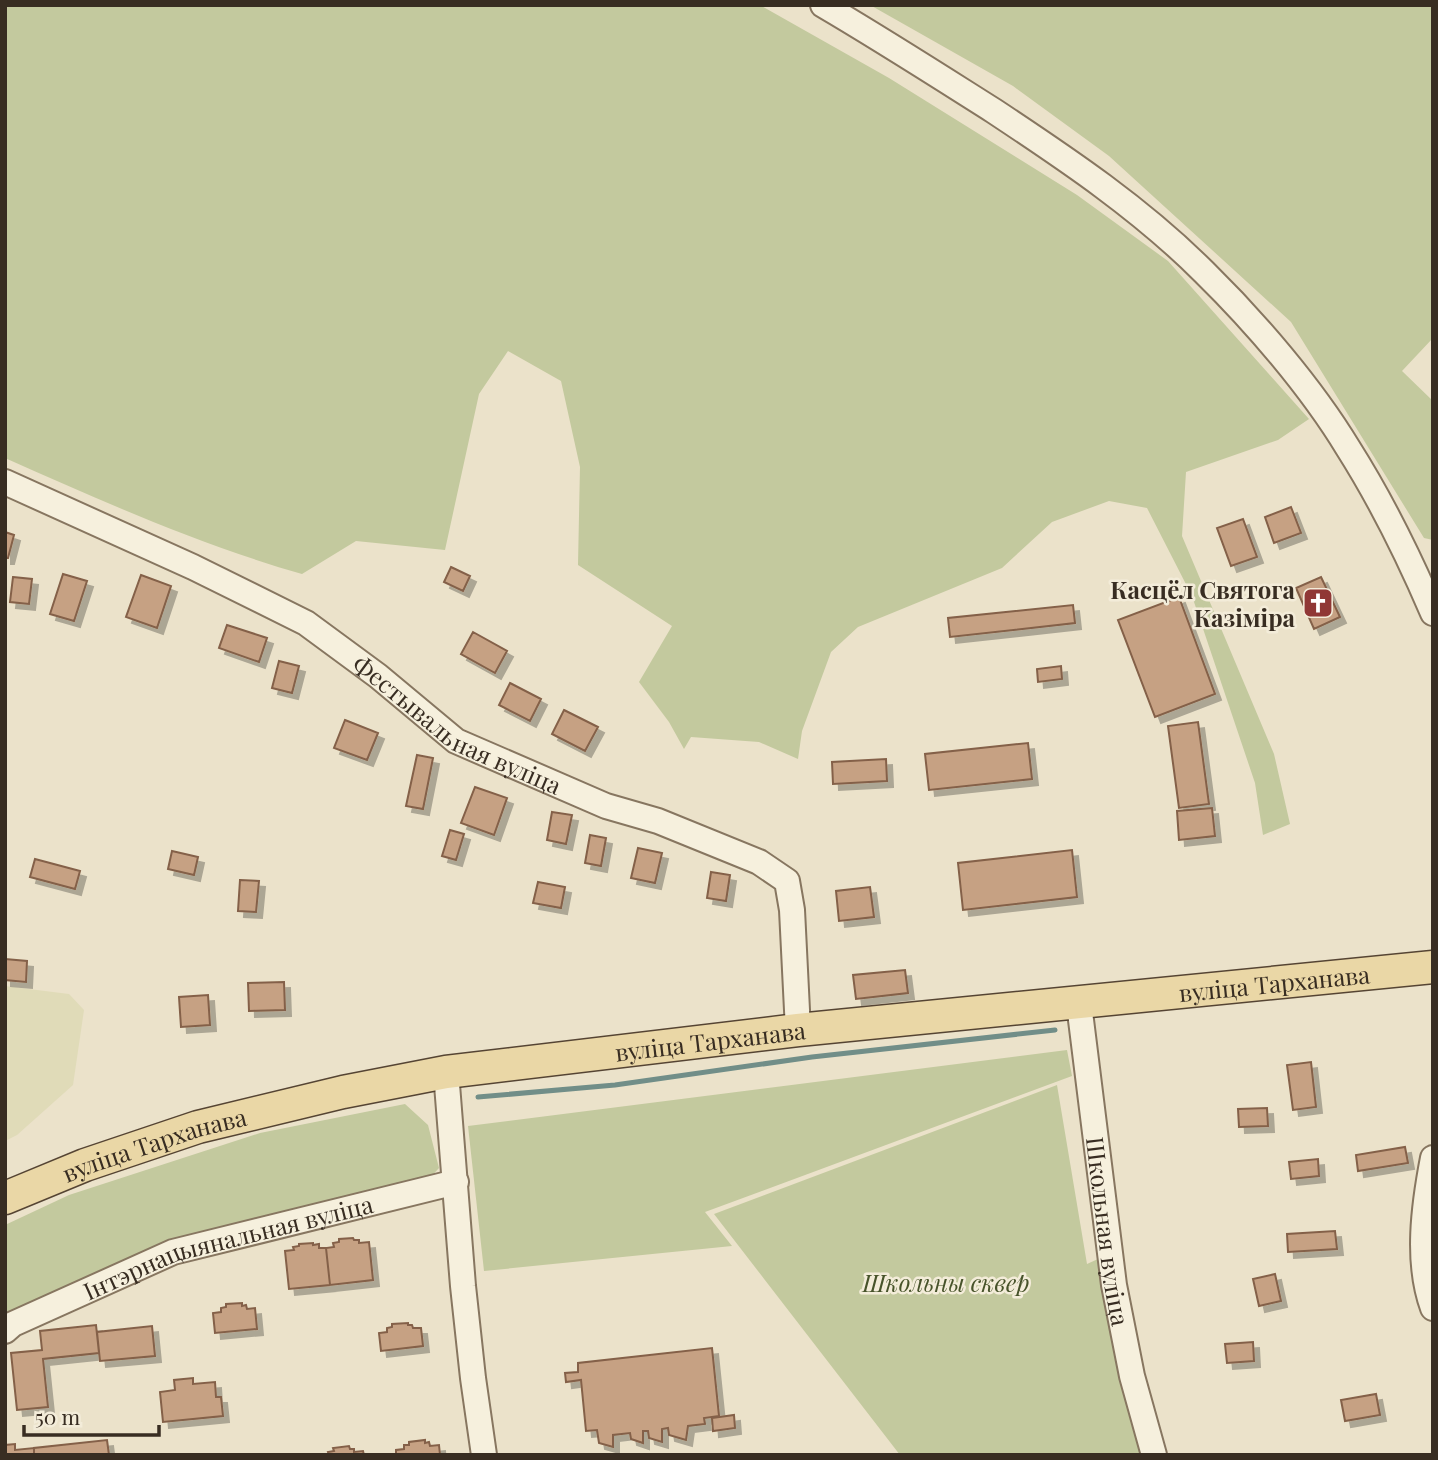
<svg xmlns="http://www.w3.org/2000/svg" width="1438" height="1460" font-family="'Playfair Display',serif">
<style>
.farmland{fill:#e0dbb8}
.green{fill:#c3c99e}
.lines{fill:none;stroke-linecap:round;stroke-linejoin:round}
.stream{stroke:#718e88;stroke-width:5}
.building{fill:#c6a183;stroke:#846148;stroke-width:2;filter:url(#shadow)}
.minor-casing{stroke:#877660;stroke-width:28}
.major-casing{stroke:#543;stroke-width:35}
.minor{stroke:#f6f0dd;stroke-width:24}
.major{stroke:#ead7a6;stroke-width:32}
.labels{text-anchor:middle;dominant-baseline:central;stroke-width:5;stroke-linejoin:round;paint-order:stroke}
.poi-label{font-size:24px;font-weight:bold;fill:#382d22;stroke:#f3ecd9;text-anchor:end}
.street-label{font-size:24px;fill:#382d22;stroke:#f3ecd9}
.park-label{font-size:24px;font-style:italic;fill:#47532a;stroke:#f3ecd9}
</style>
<defs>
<filter id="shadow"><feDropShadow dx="6" dy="6" stdDeviation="0" flood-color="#0004"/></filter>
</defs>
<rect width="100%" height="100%" fill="#ebe2ca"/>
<!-- farmland -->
<path class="farmland" d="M 5,986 L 69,994 L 84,1010 L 73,1085 L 17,1135 L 5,1141 Z"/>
<!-- green -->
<path class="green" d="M 5,5 L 760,5 L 889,78 L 1077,195 L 1168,261 L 1309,419 L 1278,440 L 1186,472 L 1182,536 L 1274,754 L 1290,824 L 1263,835 L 1255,783 L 1192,596 L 1147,508 L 1109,501 L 1052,522 L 1002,568 L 858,627 L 831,652 L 802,731 L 798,759 L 759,742 L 691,737 L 684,749 L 669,722 L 639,682 L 672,626 L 578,565 L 580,467 L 561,381 L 508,351 L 479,394 L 445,550 L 356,541 L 302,574 C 200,545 102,501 5,458 Z
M 870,5 L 1433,5 L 1433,338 L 1402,371 L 1433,401 L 1433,540 L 1424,538 L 1291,322 L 1109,156 L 1013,86 Z
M 1067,1050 L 1072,1076 L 705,1212 L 732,1246 L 484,1271 L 468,1126 Z
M 1057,1085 L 1087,1264 L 1098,1259 L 1121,1376 L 1141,1455 L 979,1455 L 980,1453 L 900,1455 L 714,1214 Z
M 405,1104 L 428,1125 L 439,1168 L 428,1180 L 175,1240 L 31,1302 L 5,1320 L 5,1225 L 69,1195 L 260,1133 Z"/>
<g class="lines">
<!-- stream -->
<path class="stream" d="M 478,1097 L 615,1085 L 812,1057 L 1055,1030"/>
</g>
<!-- building -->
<path class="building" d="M 1291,507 L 1301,533 L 1274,543 L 1265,517 Z
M 1243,519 L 1257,557 L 1231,566 L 1217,528 Z
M 5,532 L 14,535 L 8,558 L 5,558 Z
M 451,567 L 470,576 L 463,591 L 444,582 Z
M 63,574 L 87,581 L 74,621 L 50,614 Z
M 141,575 L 171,586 L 157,628 L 126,617 Z
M 13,577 L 32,579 L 29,604 L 10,602 Z
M 1321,577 L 1340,617 L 1314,629 L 1296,588 Z
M 1179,597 L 1215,694 L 1155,717 L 1118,620 Z
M 1073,605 L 1075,623 L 950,637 L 948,618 Z
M 227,625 L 267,638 L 259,662 L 219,648 Z
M 473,632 L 507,651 L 495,673 L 461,654 Z
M 279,661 L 299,666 L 292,693 L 272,688 Z
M 1061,666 L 1062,679 L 1038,682 L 1037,669 Z
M 510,683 L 541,699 L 530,721 L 499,705 Z
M 564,710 L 598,727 L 585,751 L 552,734 Z
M 345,720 L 378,733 L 367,760 L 334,748 Z
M 1198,722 L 1209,804 L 1179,808 L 1168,726 Z
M 1028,743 L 1032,779 L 929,790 L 925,754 Z
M 417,755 L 433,758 L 423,809 L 406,806 Z
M 886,759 L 887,781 L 833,784 L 832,762 Z
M 475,787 L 507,798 L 494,835 L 461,823 Z
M 1212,808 L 1215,836 L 1179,840 L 1177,811 Z
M 552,812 L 572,815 L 566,844 L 547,840 Z
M 450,830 L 464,834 L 456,860 L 442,856 Z
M 590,835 L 606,838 L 601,866 L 585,863 Z
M 638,848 L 662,853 L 655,883 L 631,878 Z
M 1072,850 L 1077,897 L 963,910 L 958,863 Z
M 172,851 L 198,857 L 194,875 L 168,869 Z
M 35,859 L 80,871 L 75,889 L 30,877 Z
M 711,872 L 730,875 L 726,901 L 707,898 Z
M 240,880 L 259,881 L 256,912 L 238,911 Z
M 538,882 L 565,887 L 561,908 L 533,903 Z
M 870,887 L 874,917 L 839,921 L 836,891 Z
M 5,959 L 27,961 L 26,982 L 5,980 Z
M 905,970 L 908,993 L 856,999 L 853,975 Z
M 284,982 L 285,1010 L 249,1011 L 248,983 Z
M 208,995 L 210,1025 L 181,1027 L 179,997 Z
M 1311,1062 L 1316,1107 L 1293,1110 L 1287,1065 Z
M 1267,1108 L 1268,1126 L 1239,1127 L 1238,1109 Z
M 1405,1147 L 1408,1163 L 1358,1171 L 1356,1155 Z
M 1318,1159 L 1319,1176 L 1291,1179 L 1289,1162 Z
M 1335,1231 L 1337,1249 L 1288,1252 L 1287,1234 Z
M 353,1238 L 354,1240 L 359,1240 L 359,1243 L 369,1242 L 373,1280 L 330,1285 L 326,1248 L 334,1247 L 333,1243 L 339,1242 L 339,1239 Z
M 313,1243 L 313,1245 L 319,1244 L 319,1248 L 326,1248 L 330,1285 L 289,1289 L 285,1251 L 294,1250 L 293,1247 L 299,1246 L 299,1244 Z
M 1275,1274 L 1281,1301 L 1259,1306 L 1253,1279 Z
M 242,1303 L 242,1306 L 246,1305 L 247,1309 L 255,1308 L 257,1329 L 215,1333 L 213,1313 L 221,1312 L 221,1308 L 226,1307 L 226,1304 Z
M 408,1323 L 408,1325 L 412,1325 L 413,1328 L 421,1328 L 423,1346 L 381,1351 L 379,1333 L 387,1332 L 387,1328 L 392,1327 L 392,1324 Z
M 96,1325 L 99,1353 L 43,1359 L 48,1407 L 17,1410 L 11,1353 L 42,1350 L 40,1331 Z
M 152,1326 L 155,1356 L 100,1361 L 97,1332 Z
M 1253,1342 L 1254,1361 L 1227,1363 L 1225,1344 Z
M 712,1348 L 719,1416 L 704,1418 L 705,1424 L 688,1426 L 686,1440 L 669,1435 L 668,1428 L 662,1429 L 662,1442 L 649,1438 L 648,1431 L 643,1431 L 643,1443 L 631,1439 L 630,1433 L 613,1435 L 613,1447 L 599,1443 L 597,1430 L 586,1431 L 581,1380 L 566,1382 L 565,1373 L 578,1372 L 578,1363 Z
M 193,1378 L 193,1384 L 215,1382 L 216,1397 L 221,1397 L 223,1416 L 163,1422 L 160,1392 L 175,1390 L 174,1380 Z
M 1376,1394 L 1380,1415 L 1345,1421 L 1341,1400 Z
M 734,1415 L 735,1428 L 713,1431 L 712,1418 Z
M 107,1440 L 109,1455 L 34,1455 L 34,1448 Z
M 425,1440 L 425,1443 L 429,1442 L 430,1446 L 439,1445 L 440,1455 L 396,1455 L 396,1450 L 404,1449 L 404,1445 L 409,1445 L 409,1442 Z
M 15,1444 L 15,1450 L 34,1448 L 34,1455 L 5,1455 L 5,1445 Z
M 349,1446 L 350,1449 L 354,1449 L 354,1452 L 363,1451 L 364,1455 L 329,1455 L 328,1452 L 334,1451 L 333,1448 Z"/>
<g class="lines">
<!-- minor casing -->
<g class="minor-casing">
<g id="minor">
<path d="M 823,5 C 881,39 937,75 994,111 C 1068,160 1141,209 1204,272 C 1255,322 1311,387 1348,448 C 1381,500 1409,557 1433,613"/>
<path id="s1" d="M 5,482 L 193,567 L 306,623 L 378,676 L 456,741 L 606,806 L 658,821 L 759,862 L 787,881 L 792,910 L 798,1030"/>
<path id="s2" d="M 1079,1004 L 1114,1285 L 1132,1376 L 1154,1455"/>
<path d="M 446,1072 L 463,1286 L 473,1378 L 484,1455"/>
<path d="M 1433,1158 C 1424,1205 1416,1262 1433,1308"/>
<path id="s3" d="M 5,1331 L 13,1324 L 173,1252 L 456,1182"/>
</g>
</g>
<!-- major casing -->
<g class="major-casing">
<g id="major">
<path id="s4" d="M 5,1198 L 85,1165 L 198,1127 L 343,1092 L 446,1072 L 798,1030 L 1433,967"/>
</g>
</g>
<!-- minor -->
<use href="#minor" class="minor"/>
<!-- major -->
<use href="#major" class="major"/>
</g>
<!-- icons -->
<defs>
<g id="church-square" transform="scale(1.575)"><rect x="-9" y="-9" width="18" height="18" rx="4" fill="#903735" stroke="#f3ecd9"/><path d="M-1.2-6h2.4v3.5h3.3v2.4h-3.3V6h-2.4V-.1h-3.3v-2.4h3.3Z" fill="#fff"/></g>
</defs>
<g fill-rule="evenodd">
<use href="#church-square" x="1318" y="603"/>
</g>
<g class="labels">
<!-- poi labels -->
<g class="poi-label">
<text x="1295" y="589">Касцёл Святога<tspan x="1295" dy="28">Казіміра</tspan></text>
</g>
<!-- street labels -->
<g class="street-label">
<text stroke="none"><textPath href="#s1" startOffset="516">Фестывальная вуліца</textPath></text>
<text stroke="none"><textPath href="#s4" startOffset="1293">вуліца Тарханава</textPath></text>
<text stroke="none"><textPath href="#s4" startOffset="726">вуліца Тарханава</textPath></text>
<text stroke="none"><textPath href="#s4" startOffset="159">вуліца Тарханава</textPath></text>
<text stroke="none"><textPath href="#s2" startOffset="229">Школьная вуліца</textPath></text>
<text stroke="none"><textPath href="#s3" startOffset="240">Інтэрнацыянальная вуліца</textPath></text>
</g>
<!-- park labels -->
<g class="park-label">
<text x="946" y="1282">Школьны сквер</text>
</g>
</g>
<!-- border -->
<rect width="1438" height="1460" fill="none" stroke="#382d22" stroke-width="14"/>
<!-- scale -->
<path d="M24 1425v10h135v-10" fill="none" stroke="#382d22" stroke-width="3.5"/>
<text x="35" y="1425" font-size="21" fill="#382d22" stroke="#f3ecd9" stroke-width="5" paint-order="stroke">50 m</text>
</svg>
